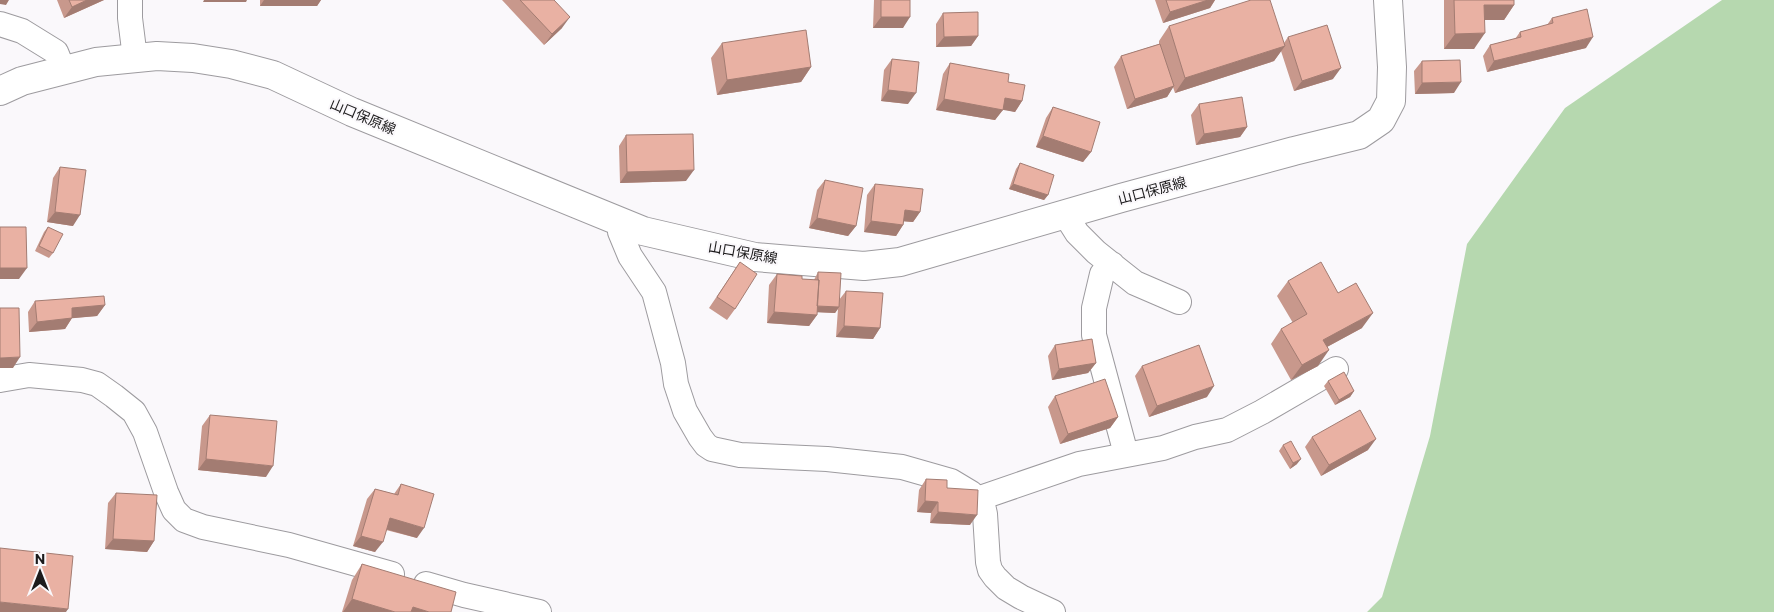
<svg xmlns="http://www.w3.org/2000/svg" width="1774" height="612" font-family="Commissioner,'Noto Sans JP',sans-serif">
<style>
.green{fill:#b6d8af}
.lines{fill:none;stroke-linecap:round;stroke-linejoin:round}
.street-casing{stroke:#9d9b9f;stroke-width:26}
.secondary-casing{stroke:#9d9b9f;stroke-width:30}
.street{stroke:#fff;stroke-width:24}
.secondary{stroke:#fff;stroke-width:28}
.wall{fill:#c8988c}
.shaded-wall{fill:#a37c72}
.building{fill:#e9b1a3;stroke:#a37c72}
.labels{text-anchor:middle;dominant-baseline:central;stroke-width:4;stroke-linejoin:round;paint-order:stroke}
.street-label{font-size:14px;fill:#1c1b1c;stroke:#faf8fb}
</style>
<rect width="100%" height="100%" fill="#faf8fb"/>
<!-- green -->
<path class="green" d="M 1722,0 L 1774,0 L 1774,612 L 1367,612 L 1382,597 L 1430,436 L 1467,244 L 1565,108 Z"/>
<g class="lines">
<!-- street casing -->
<g class="street-casing">
<path id="street" d="M 130,0 L 130,18 L 135,58
M 0,24 L 22,31 L 56,52 L 63,69
M 1065,214 L 1077,233 L 1096,252 L 1135,283 L 1179,302
M 621,222 L 620,232 L 630,256 L 654,292 L 673,363 L 676,384 L 685,411 L 700,437 L 706,445 L 712,449 L 740,455 L 827,459 L 902,467 L 951,481 L 971,493 L 983,505 L 985,514 L 988,562 L 990,570 L 995,577 L 1006,588 L 1021,597 L 1053,612
M 1112,264 L 1102,274 L 1094,308 L 1094,335 L 1126,454
M 0,380 L 29,375 L 82,380 L 97,384 L 114,396 L 134,412 L 145,432 L 166,492 L 174,510 L 184,520 L 203,527 L 289,545 L 392,574
M 977,499 L 1079,464 L 1163,448 L 1195,437 L 1227,430 L 1262,412 L 1336,369
M 426,584 L 464,595 L 539,612"/>
</g>
<!-- secondary casing -->
<g class="secondary-casing">
<path id="secondary" d="M 0,91 L 22,81 L 96,62 L 157,56 L 193,58 L 231,64 L 273,75 L 352,112 L 643,231 L 755,257 L 864,266 L 900,262 L 1121,198 L 1294,151 L 1359,135 L 1381,120 L 1391,101 L 1392,67 L 1388,0"/>
</g>
<!-- street -->
<use href="#street" class="street"/>
<!-- secondary -->
<use href="#secondary" class="secondary"/>
</g>
<!-- wall -->
<path class="wall" d="M 57,0 L 104,0 L 64,18 Z
M 260,0 L 321,0 L 317,6 L 260,6 Z
M 502,0 L 554,0 L 562,28 L 544,45 Z
M 874,0 L 910,0 L 903,28 L 873,28 Z
M 1155,0 L 1215,0 L 1210,8 L 1163,23 Z
M 1444,0 L 1514,0 L 1514,5 L 1504,20 L 1484,20 L 1474,49 L 1444,49 Z
M 943,13 L 978,36 L 971,46 L 936,47 L 936,24 Z
M 1552,18 L 1586,48 L 1487,72 L 1483,56 L 1490,45 L 1515,39 L 1520,32 L 1547,25 Z
M 1169,26 L 1284,43 L 1288,37 L 1333,79 L 1294,91 L 1281,51 L 1274,61 L 1175,93 L 1173,87 L 1167,97 L 1127,109 L 1114,67 L 1121,56 L 1159,44 L 1159,41 Z
M 722,43 L 811,67 L 801,82 L 717,95 L 711,58 Z
M 892,59 L 908,104 L 881,101 L 884,70 Z
M 1422,61 L 1454,93 L 1415,94 L 1414,71 Z
M 950,63 L 1008,82 L 1022,101 L 1015,112 L 1003,109 L 995,120 L 936,110 L 943,74 Z
M 1199,104 L 1247,127 L 1240,137 L 1196,145 L 1191,115 Z
M 1053,107 L 1091,152 L 1083,162 L 1036,147 L 1046,118 Z
M 626,135 L 686,181 L 620,183 L 619,146 Z
M 1020,163 L 1048,195 L 1044,200 L 1009,189 L 1016,169 Z
M 60,167 L 73,226 L 47,222 L 53,178 Z
M 825,180 L 856,226 L 848,236 L 809,228 L 817,190 Z
M 875,184 L 920,212 L 913,222 L 904,221 L 903,225 L 896,236 L 864,232 L 867,195 Z
M 48,227 L 53,253 L 49,258 L 35,251 L 44,232 Z
M 740,262 L 735,309 L 727,320 L 709,308 Z
M 818,272 L 839,300 L 846,291 L 880,328 L 873,339 L 836,337 L 838,309 L 835,313 L 817,312 L 817,315 L 809,326 L 767,323 L 769,285 L 777,274 L 802,279 L 814,280 Z
M 1288,281 L 1338,293 L 1362,328 L 1327,347 L 1318,366 L 1291,380 L 1271,344 L 1281,329 L 1293,323 L 1277,296 Z
M 35,301 L 105,305 L 97,316 L 72,318 L 65,329 L 29,332 L 28,312 Z
M 1055,345 L 1096,363 L 1088,373 L 1052,380 L 1048,356 Z
M 1142,366 L 1207,397 L 1149,417 L 1135,376 Z
M 1328,381 L 1354,391 L 1350,397 L 1335,405 L 1324,386 Z
M 1055,396 L 1118,417 L 1110,428 L 1060,444 L 1048,407 Z
M 210,415 L 266,477 L 198,470 L 202,426 Z
M 1312,437 L 1368,450 L 1321,476 L 1305,447 Z
M 1283,445 L 1297,464 L 1290,469 L 1279,451 Z
M 926,479 L 947,488 L 970,525 L 930,523 L 931,513 L 917,512 L 919,490 Z
M 401,484 L 417,538 L 386,530 L 375,552 L 353,546 L 367,499 L 375,489 L 394,494 Z
M 116,493 L 154,541 L 147,552 L 105,549 L 108,503 Z
M 362,564 L 451,612 L 342,612 L 352,580 Z"/>
<!-- shaded-wall -->
<path class="shaded-wall" d="M 0,0 L 9,0 L 6,5 L 0,4 Z
M 87,0 L 104,0 L 64,18 L 72,7 Z
M 204,0 L 247,0 L 246,2 L 203,2 Z
M 264,0 L 321,0 L 317,6 L 260,6 Z
M 1208,0 L 1215,0 L 1210,8 L 1163,23 L 1170,12 Z
M 1484,5 L 1514,5 L 1504,20 L 1473,20 Z
M 570,17 L 562,28 L 544,45 L 552,34 Z
M 881,17 L 910,17 L 903,28 L 873,28 Z
M 1485,33 L 1474,49 L 1444,49 L 1455,34 Z
M 978,36 L 971,46 L 936,47 L 944,37 Z
M 1593,37 L 1586,48 L 1487,72 L 1494,61 Z
M 1285,46 L 1274,61 L 1175,93 L 1185,78 Z
M 811,67 L 801,82 L 717,95 L 727,80 Z
M 1341,68 L 1333,79 L 1294,91 L 1302,81 Z
M 1461,82 L 1454,93 L 1415,94 L 1422,83 Z
M 1174,86 L 1167,97 L 1127,109 L 1135,99 Z
M 888,90 L 916,93 L 908,104 L 881,101 Z
M 1005,98 L 1022,101 L 1015,112 L 998,109 Z
M 944,99 L 1003,110 L 995,120 L 936,110 Z
M 1247,127 L 1240,137 L 1196,145 L 1204,134 Z
M 1043,136 L 1091,152 L 1083,162 L 1036,147 Z
M 694,170 L 686,181 L 620,183 L 627,172 Z
M 1013,184 L 1048,195 L 1044,200 L 1009,189 Z
M 905,210 L 920,212 L 913,222 L 898,221 Z
M 55,212 L 80,215 L 73,226 L 47,222 Z
M 817,218 L 856,226 L 848,236 L 809,228 Z
M 871,221 L 903,225 L 896,236 L 864,232 Z
M 0,268 L 27,268 L 19,279 L 0,279 Z
M 105,305 L 97,316 L 64,319 L 72,308 Z
M 816,306 L 839,307 L 835,313 L 812,312 Z
M 774,312 L 817,315 L 809,326 L 767,323 Z
M 1373,313 L 1362,328 L 1312,355 L 1323,340 Z
M 72,318 L 65,329 L 29,332 L 37,322 Z
M 844,326 L 880,328 L 873,339 L 836,337 Z
M 1329,350 L 1318,366 L 1291,380 L 1302,365 Z
M 20,357 L 13,368 L 0,368 L 0,358 Z
M 1096,363 L 1088,373 L 1052,380 L 1059,369 Z
M 1214,386 L 1207,397 L 1149,417 L 1157,406 Z
M 1354,391 L 1350,397 L 1335,405 L 1339,400 Z
M 1118,417 L 1110,428 L 1060,444 L 1068,434 Z
M 1376,439 L 1368,450 L 1321,476 L 1329,465 Z
M 206,459 L 273,466 L 266,477 L 198,470 Z
M 1301,459 L 1297,464 L 1290,469 L 1293,463 Z
M 925,501 L 938,502 L 931,513 L 917,512 Z
M 938,512 L 977,515 L 970,525 L 930,523 Z
M 390,518 L 424,528 L 417,538 L 382,528 Z
M 361,536 L 383,542 L 375,552 L 353,546 Z
M 113,539 L 154,541 L 147,552 L 105,549 Z
M 352,599 L 395,612 L 343,612 Z
M 0,602 L 68,609 L 66,612 L 0,612 Z
M 413,607 L 429,612 L 409,612 Z"/>
<!-- building -->
<path class="building" d="M 69,0 L 87,0 L 72,7 Z
M 520,0 L 554,0 L 570,17 L 552,34 Z
M 881,0 L 910,0 L 910,17 L 881,17 Z
M 1166,0 L 1208,0 L 1170,12 Z
M 1251,0 L 1270,0 L 1285,46 L 1185,78 L 1169,26 Z
M 1454,0 L 1514,0 L 1514,5 L 1484,5 L 1485,33 L 1455,34 Z
M 1587,9 L 1593,37 L 1494,61 L 1490,45 L 1521,37 L 1520,32 L 1553,23 L 1552,18 Z
M 978,12 L 978,36 L 944,37 L 943,13 Z
M 1327,25 L 1341,68 L 1302,81 L 1288,37 Z
M 806,30 L 811,67 L 727,80 L 722,43 Z
M 1160,44 L 1174,86 L 1135,99 L 1121,56 Z
M 892,59 L 919,62 L 916,93 L 888,90 Z
M 1460,60 L 1461,82 L 1422,83 L 1422,61 Z
M 950,63 L 1009,74 L 1008,82 L 1025,85 L 1022,101 L 1005,98 L 1003,110 L 944,99 Z
M 1242,97 L 1247,127 L 1204,134 L 1199,104 Z
M 1053,107 L 1100,122 L 1091,152 L 1043,136 Z
M 693,134 L 694,170 L 627,172 L 626,135 Z
M 1020,163 L 1054,175 L 1048,195 L 1013,184 Z
M 60,167 L 86,170 L 80,215 L 55,212 Z
M 825,180 L 863,188 L 856,226 L 817,218 Z
M 875,184 L 923,189 L 920,212 L 905,210 L 903,225 L 871,221 Z
M 0,227 L 26,227 L 27,268 L 0,268 Z
M 48,227 L 63,234 L 53,253 L 39,246 Z
M 740,262 L 757,274 L 735,309 L 717,297 Z
M 1321,262 L 1338,293 L 1356,283 L 1373,313 L 1323,340 L 1329,350 L 1302,365 L 1281,329 L 1307,314 L 1288,281 Z
M 818,272 L 841,273 L 839,307 L 817,306 L 819,280 L 818,280 Z
M 777,274 L 802,276 L 802,279 L 819,280 L 817,315 L 774,312 Z
M 846,291 L 883,293 L 880,328 L 844,326 Z
M 104,296 L 105,305 L 72,308 L 72,318 L 37,322 L 35,301 Z
M 0,308 L 19,308 L 20,357 L 0,358 Z
M 1092,339 L 1096,363 L 1059,369 L 1055,345 Z
M 1199,345 L 1214,386 L 1157,406 L 1142,366 Z
M 1344,372 L 1354,391 L 1339,400 L 1328,381 Z
M 1105,379 L 1118,417 L 1068,434 L 1055,396 Z
M 1360,410 L 1376,439 L 1329,465 L 1312,437 Z
M 210,415 L 277,421 L 273,466 L 206,459 Z
M 1291,441 L 1301,459 L 1293,463 L 1283,445 Z
M 926,479 L 947,480 L 947,488 L 978,490 L 977,515 L 938,512 L 938,502 L 925,501 Z
M 401,484 L 434,494 L 424,528 L 390,518 L 383,542 L 361,536 L 375,489 L 398,495 Z
M 116,493 L 157,495 L 154,541 L 113,539 Z
M 0,548 L 73,556 L 68,609 L 0,602 Z
M 362,564 L 456,592 L 451,612 L 429,612 L 413,607 L 411,612 L 395,612 L 352,599 Z"/>
<g class="labels">
<!-- street labels -->
<g class="street-label">
<text transform="translate(363 116) rotate(23)">山口保原線</text>
<text transform="translate(1152 190) rotate(-15)">山口保原線</text>
<text transform="translate(743 252) rotate(10)">山口保原線</text>
</g>
</g>
<!-- north arrow -->
<g transform="translate(40 572)" stroke="#faf8fb" stroke-width="4" paint-order="stroke">
<path d="M0-4L9 19L0 12L-9 19Z" fill="#1c1b1c"/>
<text y="-8" font-size="14" font-weight="bold" text-anchor="middle" fill="#1c1b1c">N</text>
</g>
</svg>
